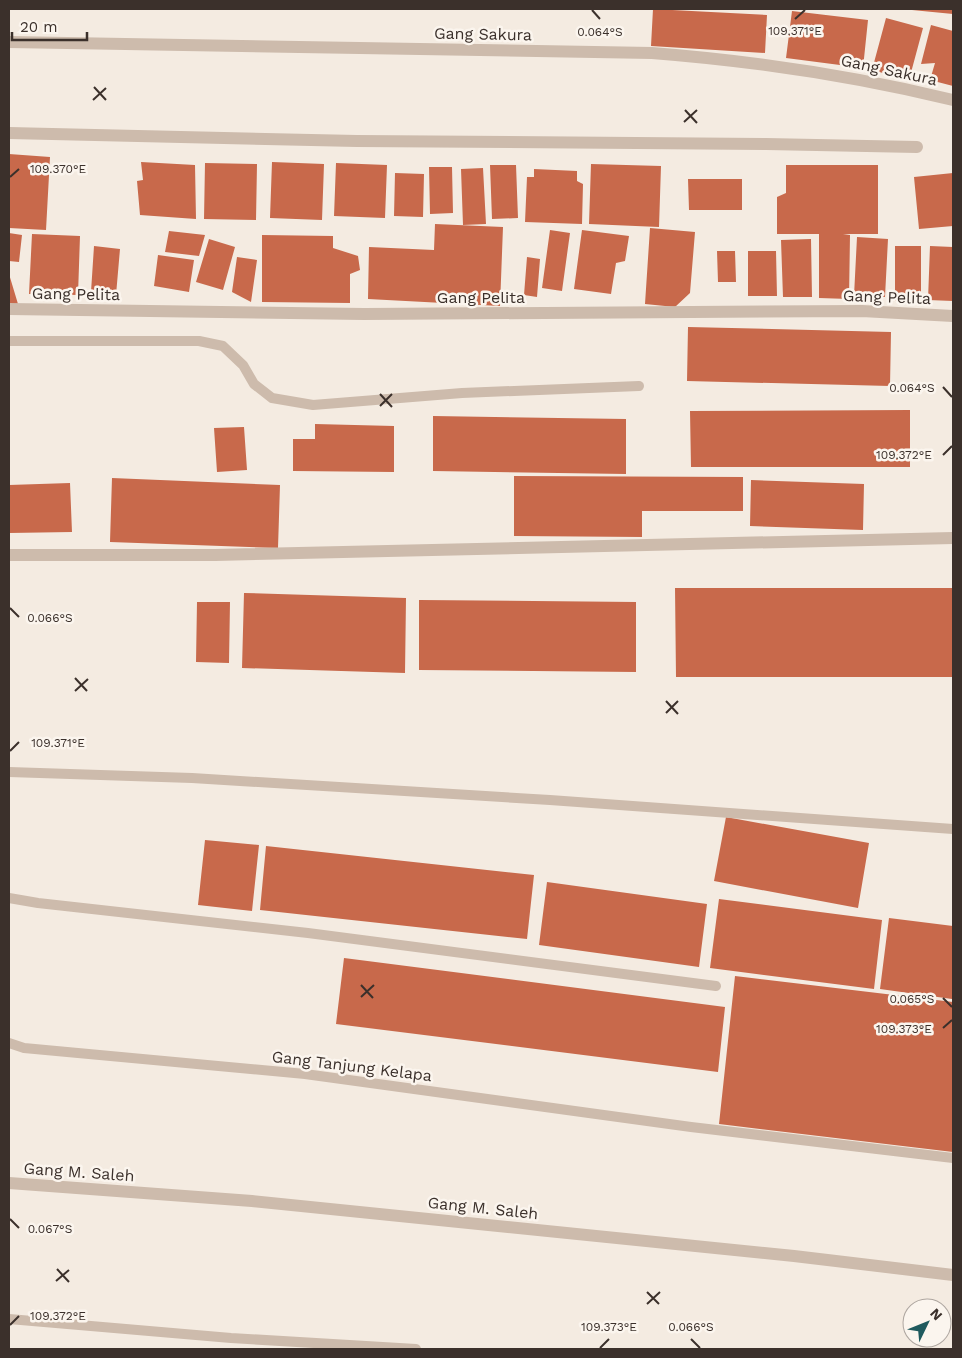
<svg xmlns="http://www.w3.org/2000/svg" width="962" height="1358" font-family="'Work Sans',sans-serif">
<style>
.building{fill:#c8694b}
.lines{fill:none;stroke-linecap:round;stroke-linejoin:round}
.lane{stroke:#cdbbac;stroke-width:10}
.street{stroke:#cdbbac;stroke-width:12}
.ticks{fill:none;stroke:#3b302b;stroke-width:2}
.labels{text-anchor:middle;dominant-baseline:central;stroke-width:5;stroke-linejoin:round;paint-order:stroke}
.street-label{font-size:16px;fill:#3b302b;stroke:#fbf5ee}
.ticks-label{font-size:12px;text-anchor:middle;fill:#3b302b;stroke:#fbf5ee;stroke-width:5;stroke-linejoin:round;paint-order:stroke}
</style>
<rect width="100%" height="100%" fill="#f4ebe1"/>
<!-- building -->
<path class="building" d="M 653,9 L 767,15 L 765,53 L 651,46 Z
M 912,9 L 953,9 L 953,14 L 912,10 Z
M 792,11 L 868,20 L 863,68 L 786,58 Z
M 886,18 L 923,28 L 909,80 L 872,70 Z
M 931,25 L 953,31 L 953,86 L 930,80 L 935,63 L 921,64 Z
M 9,154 L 50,157 L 46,230 L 9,228 Z
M 141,162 L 195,165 L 196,219 L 140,215 L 137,181 L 143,180 Z
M 272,162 L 324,164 L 322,220 L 270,218 Z
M 205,163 L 257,164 L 256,220 L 204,219 Z
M 336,163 L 387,165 L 385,218 L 334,216 Z
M 591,164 L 661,166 L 659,227 L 589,224 Z
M 490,165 L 516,165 L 518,218 L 492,219 Z
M 786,165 L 878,165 L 878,234 L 843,234 L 850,235 L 849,299 L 819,298 L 819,234 L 777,234 L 777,197 L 786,193 Z
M 429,167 L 452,167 L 453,213 L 430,214 Z
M 483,168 L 486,224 L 463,225 L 461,169 Z
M 534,169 L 577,171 L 577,181 L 583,184 L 582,224 L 525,222 L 527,177 L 534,177 Z
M 395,173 L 424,174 L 423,217 L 394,216 Z
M 953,173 L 953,226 L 919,229 L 914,177 Z
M 688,179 L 742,179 L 742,210 L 689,210 Z
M 435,224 L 503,227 L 500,306 L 368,299 L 369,247 L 434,250 Z
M 650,228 L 695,232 L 690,293 L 675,307 L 645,304 Z
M 550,230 L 570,233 L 562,291 L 542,288 Z
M 582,230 L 629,236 L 625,261 L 616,263 L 611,294 L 574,289 Z
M 169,231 L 205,235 L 199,256 L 165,252 Z
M 9,233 L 22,235 L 19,262 L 9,261 Z
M 32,234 L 80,236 L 78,295 L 29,294 Z
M 262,235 L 333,236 L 333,248 L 358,256 L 360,270 L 350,274 L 350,303 L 262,302 Z
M 857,237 L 888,239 L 885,297 L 854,296 Z
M 209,239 L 235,247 L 223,290 L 196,282 Z
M 811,239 L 812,297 L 783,297 L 781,240 Z
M 94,246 L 120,249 L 116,295 L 91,292 Z
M 895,246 L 921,246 L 921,301 L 895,301 Z
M 930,246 L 953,247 L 953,301 L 928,300 Z
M 717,251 L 735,251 L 736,282 L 718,282 Z
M 748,251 L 776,251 L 777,296 L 748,296 Z
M 158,255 L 194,260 L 189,292 L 154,286 Z
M 237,257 L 257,260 L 251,302 L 232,292 Z
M 527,257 L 540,259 L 537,297 L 524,295 Z
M 9,274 L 18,304 L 9,304 Z
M 688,327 L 891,332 L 890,386 L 687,381 Z
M 910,410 L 910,467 L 691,467 L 690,411 Z
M 433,416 L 626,419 L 626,474 L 433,471 Z
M 315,424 L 394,426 L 394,472 L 293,471 L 293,439 L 315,439 Z
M 244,427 L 247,470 L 217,472 L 214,428 Z
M 514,476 L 743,477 L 743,511 L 642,511 L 642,537 L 514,536 Z
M 112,478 L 280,485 L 278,548 L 110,542 Z
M 751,480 L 864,484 L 863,530 L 750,526 Z
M 70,483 L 72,532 L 9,533 L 9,485 Z
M 675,588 L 953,588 L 953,677 L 676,677 Z
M 244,593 L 406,598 L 405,673 L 242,668 Z
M 419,600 L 636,602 L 636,672 L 419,670 Z
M 197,602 L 230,602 L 229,663 L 196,662 Z
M 726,817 L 869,843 L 858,908 L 714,881 Z
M 205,840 L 259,845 L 252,911 L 198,905 Z
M 266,846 L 534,875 L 527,939 L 260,910 Z
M 547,882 L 707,904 L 699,967 L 539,945 Z
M 719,899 L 882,920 L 874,989 L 710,968 Z
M 889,918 L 953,926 L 952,999 L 880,989 Z
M 344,958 L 725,1007 L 718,1072 L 336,1024 Z
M 735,976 L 953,1002 L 953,1152 L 719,1124 Z"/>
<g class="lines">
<!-- lane -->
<path class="lane" d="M 9,341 L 199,341 L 223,346 L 243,365 L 254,384 L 272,398 L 313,405 L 462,393 L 639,386
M 9,772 L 192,778 L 550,800 L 953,829
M 9,898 L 38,903 L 308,933 L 716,986
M 9,1043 L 24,1048 L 305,1074 L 691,1127 L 953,1158
M 9,1319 L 231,1338 L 416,1349"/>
<!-- street -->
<path class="street" d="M 9,42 L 652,53 C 754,61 854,76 953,100
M 9,133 L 357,141 L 766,144 L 917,147
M 9,309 L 364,314 L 862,311 L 953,316
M 9,555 L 215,555 L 953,538
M 9,1183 L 252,1201 L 794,1256 L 953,1275"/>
</g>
<!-- ticks -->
<path class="ticks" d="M 592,10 L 600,19M 795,19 L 805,10M 94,87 L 106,100M 93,100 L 106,88M 685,110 L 697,123M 684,122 L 697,110M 10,177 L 19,169M 943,387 L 952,397M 380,394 L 392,407M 380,406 L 392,394M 943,455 L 952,446M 10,608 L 19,617M 75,678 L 87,691M 75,691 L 88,679M 666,701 L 678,714M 666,713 L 678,701M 10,751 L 19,742M 361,985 L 373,998M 361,997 L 374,985M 943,998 L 952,1007M 943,1028 L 952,1020M 10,1219 L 19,1228M 57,1269 L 69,1282M 56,1281 L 69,1270M 647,1292 L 659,1304M 647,1304 L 660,1292M 10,1325 L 19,1316M 691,1339 L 700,1348M 600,1348 L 609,1339"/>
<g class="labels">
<!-- street labels -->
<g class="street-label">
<text transform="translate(483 34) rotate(1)">Gang Sakura</text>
<text transform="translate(889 70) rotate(12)">Gang Sakura</text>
<text transform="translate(76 294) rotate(1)">Gang Pelita</text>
<text x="481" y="297">Gang Pelita</text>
<text transform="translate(887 297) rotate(2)">Gang Pelita</text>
<text transform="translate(352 1066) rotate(7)">Gang Tanjung Kelapa</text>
<text transform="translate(79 1172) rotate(4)">Gang M. Saleh</text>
<text transform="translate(483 1208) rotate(6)">Gang M. Saleh</text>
</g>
</g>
<g class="ticks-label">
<text x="795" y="35">109.371°E</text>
<text x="600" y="36">0.064°S</text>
<text x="58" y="173">109.370°E</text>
<text x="912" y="392">0.064°S</text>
<text x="904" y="459">109.372°E</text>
<text x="50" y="622">0.066°S</text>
<text x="58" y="747">109.371°E</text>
<text x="912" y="1003">0.065°S</text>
<text x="904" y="1033">109.373°E</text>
<text x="50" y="1233">0.067°S</text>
<text x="58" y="1320">109.372°E</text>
<text x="691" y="1331">0.066°S</text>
<text x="609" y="1331">109.373°E</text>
</g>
<!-- border -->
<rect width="962" height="1358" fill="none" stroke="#3b302b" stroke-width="20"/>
<!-- north arrow -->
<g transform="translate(927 1323) rotate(47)"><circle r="24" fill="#fbf5ee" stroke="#aea6a0"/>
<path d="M0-4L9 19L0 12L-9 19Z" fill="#1f5a5e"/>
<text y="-8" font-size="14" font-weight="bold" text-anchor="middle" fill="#3b302b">N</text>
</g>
<!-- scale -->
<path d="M12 32v8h75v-8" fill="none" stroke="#3b302b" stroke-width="2.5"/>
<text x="20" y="32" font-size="15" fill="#3b302b" stroke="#fbf5ee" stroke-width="4" paint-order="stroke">20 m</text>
</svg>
